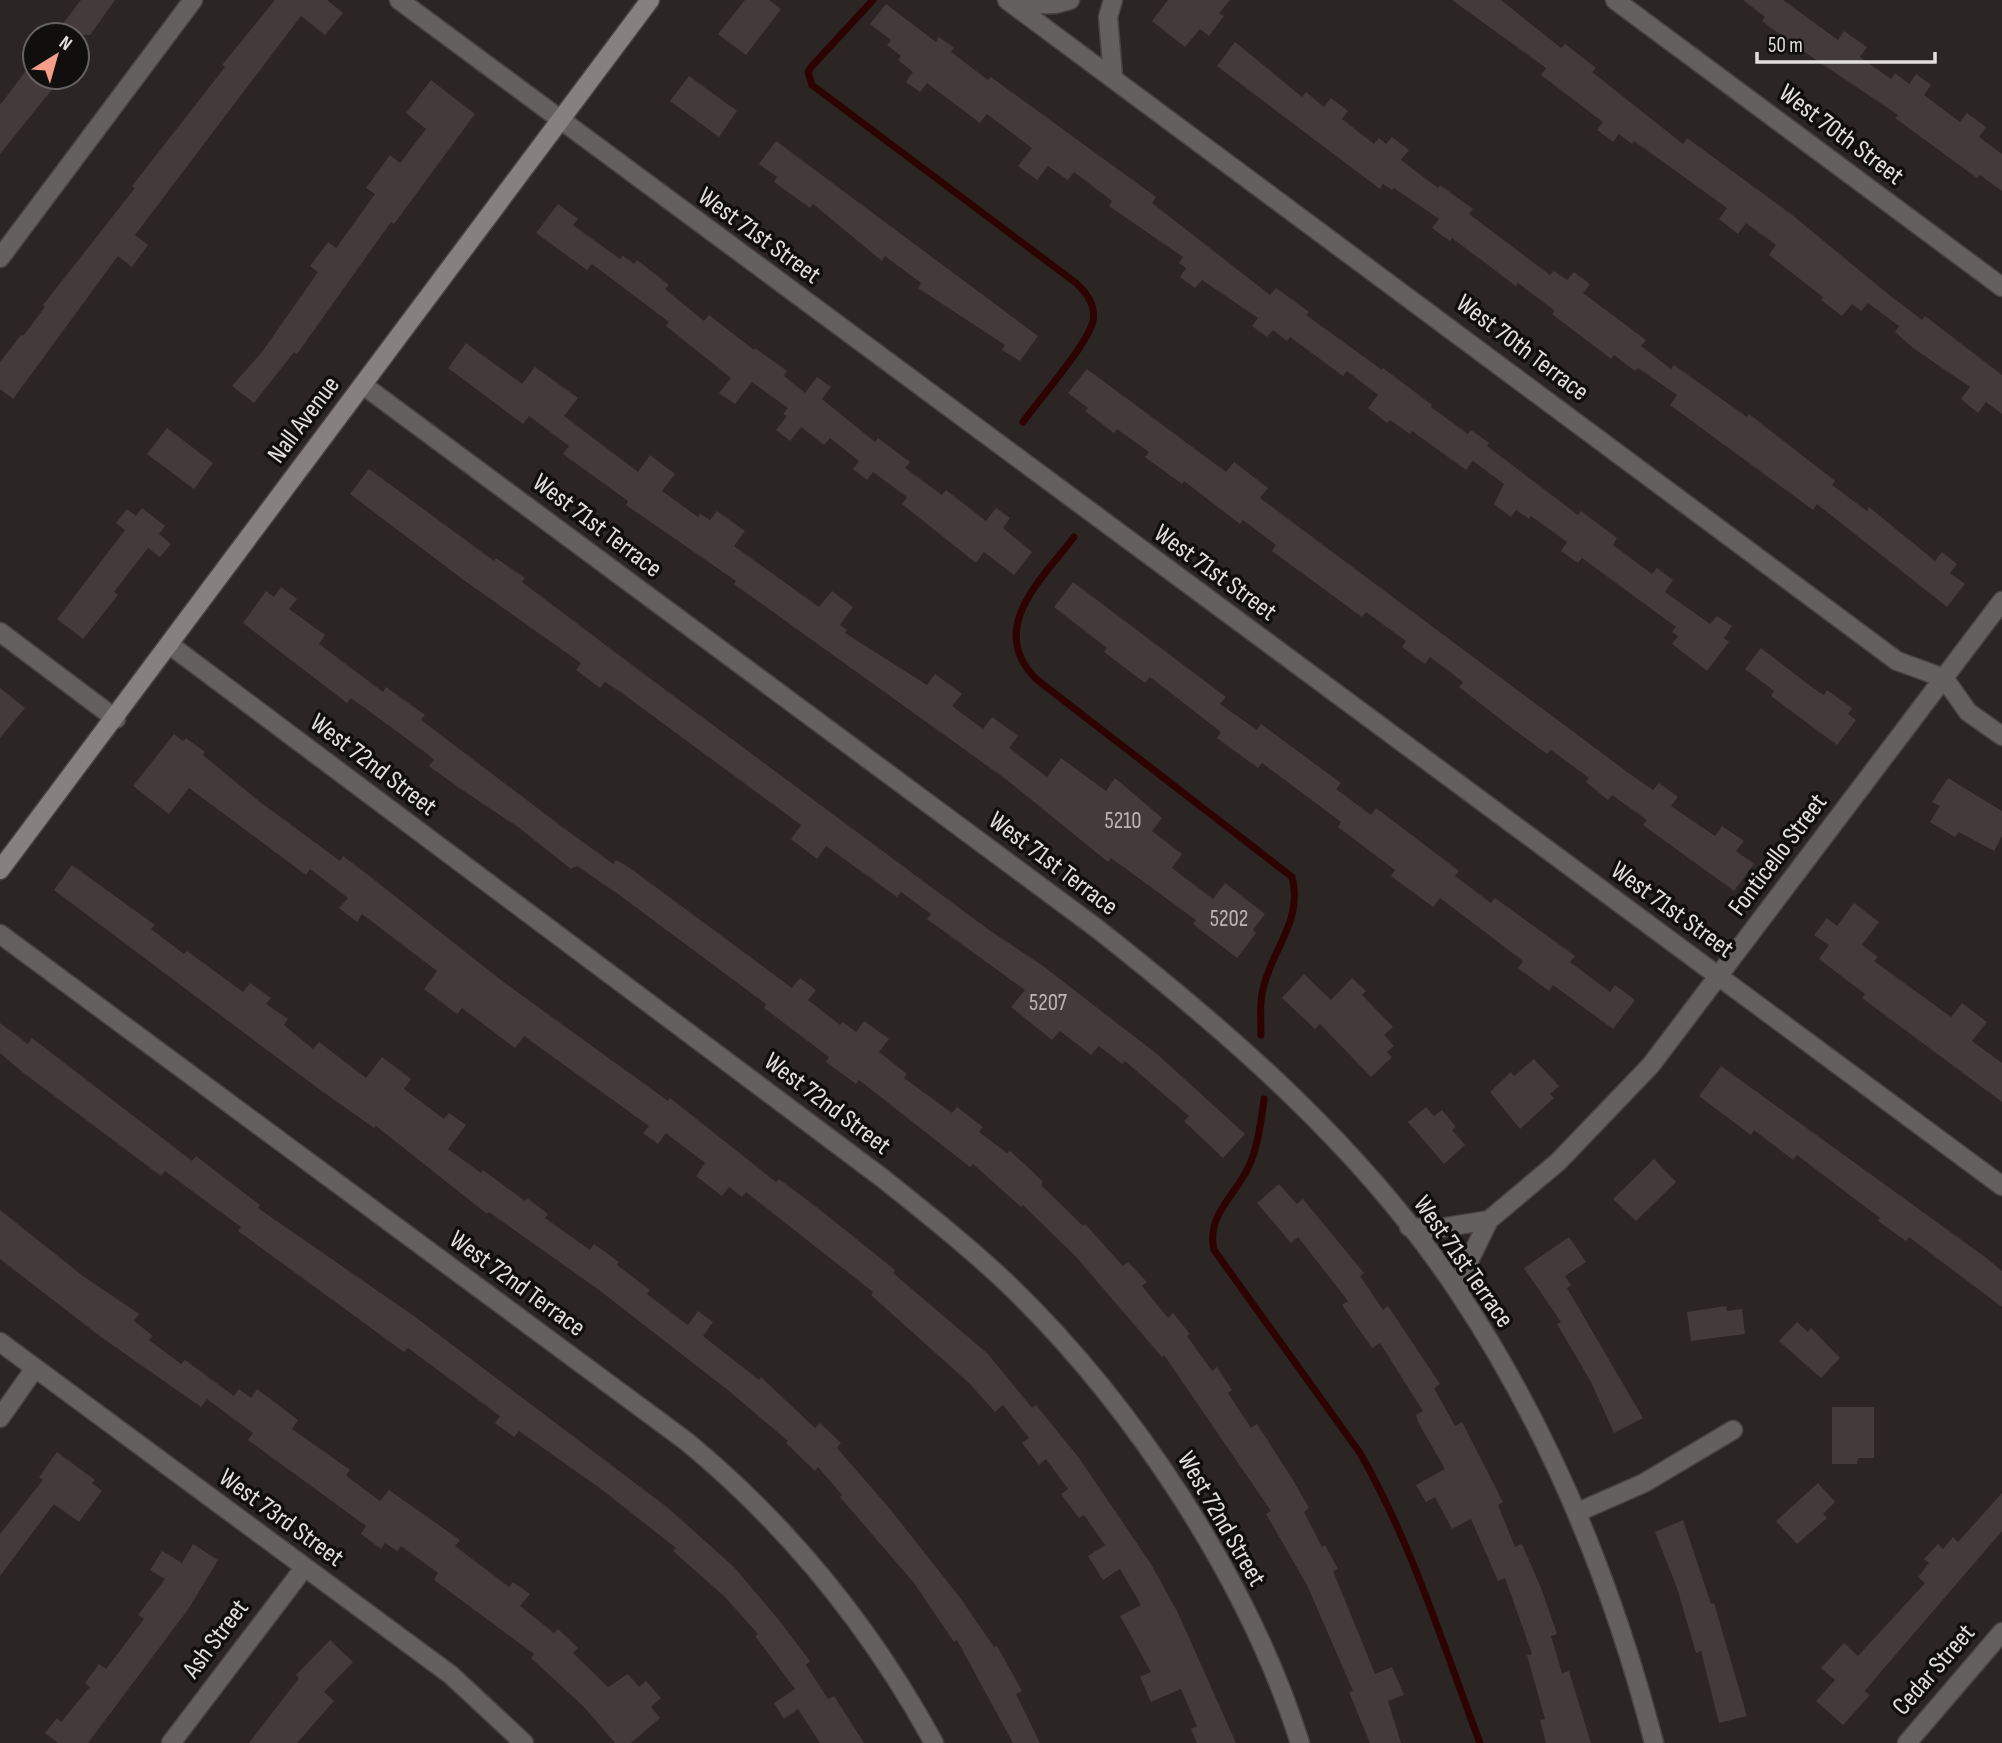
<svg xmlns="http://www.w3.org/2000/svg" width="2002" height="1743" font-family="'Sofia Sans Condensed',sans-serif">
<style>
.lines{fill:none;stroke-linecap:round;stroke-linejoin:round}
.stream{stroke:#2c0300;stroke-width:7}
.building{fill:#423b3a}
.minor-casing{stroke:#484341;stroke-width:21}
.tertiary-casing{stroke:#484341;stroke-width:21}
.secondary-casing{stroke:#484341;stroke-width:21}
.minor{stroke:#63605f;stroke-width:18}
.tertiary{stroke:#63605f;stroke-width:18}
.secondary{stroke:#86817f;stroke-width:18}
.labels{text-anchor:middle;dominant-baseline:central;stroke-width:7;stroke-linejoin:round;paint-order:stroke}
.number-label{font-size:23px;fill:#bbb6b4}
.street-label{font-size:26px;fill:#e3dfdd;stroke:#110e0e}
</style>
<rect width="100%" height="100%" fill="#2b2523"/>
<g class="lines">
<!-- stream -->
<path class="stream" d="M 873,0 L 812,66 L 808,72 L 812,85 L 1076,283 C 1087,293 1096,306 1093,321 C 1088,344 1038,401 1023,422
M 1074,537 C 1042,579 986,628 1036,679 L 1292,877 C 1303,919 1274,947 1264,985 C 1259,1001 1261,1018 1261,1035
M 1264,1099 C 1261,1121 1258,1148 1248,1168 C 1235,1196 1206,1215 1214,1250 L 1360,1453 C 1412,1544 1443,1645 1480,1743"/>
</g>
<!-- building -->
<path class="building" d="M 81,0 L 115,0 L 90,35 L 54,35 Z
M 275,0 L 327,0 L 343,13 L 325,35 L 301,16 L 135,235 L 148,245 L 132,267 L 118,256 L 13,399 L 0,389 L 0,362 L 21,335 L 23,336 L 45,307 L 43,305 L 135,188 L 132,186 L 225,67 L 222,65 Z
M 745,0 L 769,0 L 781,9 L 746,55 L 718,34 Z
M 1168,0 L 1230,0 L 1219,13 L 1224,16 L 1209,36 L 1200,29 L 1185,47 L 1152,21 Z
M 1452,0 L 1501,0 L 1561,48 L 1565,44 L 1596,68 L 1592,72 L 1683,144 L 1687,138 L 1791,214 L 1888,294 L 1922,320 L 1925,316 L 2002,375 L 2002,414 L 1986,402 L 1978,413 L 1961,399 L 1970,387 L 1913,348 L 1895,332 L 1899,326 L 1868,303 L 1861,311 L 1852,304 L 1842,316 L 1821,300 L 1823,297 L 1769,255 L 1776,245 L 1746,223 L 1738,234 L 1719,219 L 1727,208 L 1634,141 L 1632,144 L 1619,134 L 1613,142 L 1597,130 L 1603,122 L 1541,75 L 1546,68 Z
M 1743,0 L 1783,0 L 1838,40 L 1844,31 L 1867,47 L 1860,57 L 1891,79 L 1895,73 L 1909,84 L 1916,74 L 1931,85 L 1924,95 L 1960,122 L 1967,113 L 1986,127 L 1979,137 L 2002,154 L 2002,191 L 1980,175 L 1977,178 L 1895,118 L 1898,115 L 1797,47 L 1762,21 L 1765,17 Z
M 886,4 L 936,42 L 939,37 L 954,48 L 951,52 L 988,80 L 991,77 L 1156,197 L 1152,203 L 1270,295 L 1276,288 L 1309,312 L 1306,315 L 1382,370 L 1383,368 L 1432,405 L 1431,407 L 1468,434 L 1471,430 L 1489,443 L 1487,446 L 1578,515 L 1581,511 L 1617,538 L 1613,545 L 1652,574 L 1657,568 L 1673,580 L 1665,592 L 1710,624 L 1717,616 L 1732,626 L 1724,638 L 1729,642 L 1707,671 L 1672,644 L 1678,636 L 1672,632 L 1676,627 L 1582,558 L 1578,563 L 1561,551 L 1567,542 L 1531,516 L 1529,519 L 1516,510 L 1511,517 L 1494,504 L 1504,484 L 1473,461 L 1466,470 L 1412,431 L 1410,434 L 1390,420 L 1387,423 L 1368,408 L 1378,395 L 1347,371 L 1343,376 L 1290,337 L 1287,341 L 1273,330 L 1267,337 L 1252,326 L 1258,318 L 1202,280 L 1195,288 L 1180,277 L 1186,268 L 1179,263 L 1183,257 L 1109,206 L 1112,201 L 1074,172 L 1068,180 L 1048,166 L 1037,180 L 1018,166 L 1032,148 L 987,114 L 980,123 L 927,83 L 920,92 L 906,82 L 913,72 L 898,60 L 901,56 L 887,45 L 891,40 L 870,24 Z
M 1235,42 L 1302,97 L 1306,92 L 1324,107 L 1331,98 L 1348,111 L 1342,119 L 1374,144 L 1379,138 L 1386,144 L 1392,137 L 1409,150 L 1401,160 L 1438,188 L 1440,185 L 1473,209 L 1469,214 L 1550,275 L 1554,271 L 1567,280 L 1574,272 L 1590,284 L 1583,293 L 1646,340 L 1641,346 L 1671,369 L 1674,365 L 1747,417 L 1749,414 L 1835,481 L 1832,485 L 1867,511 L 1869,507 L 1935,561 L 1942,552 L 1957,564 L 1950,573 L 1965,584 L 1947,607 L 1817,504 L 1813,510 L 1670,405 L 1677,395 L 1638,368 L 1635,371 L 1614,355 L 1611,359 L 1552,314 L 1555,311 L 1518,283 L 1516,286 L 1452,238 L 1450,241 L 1432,228 L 1439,219 L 1394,188 L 1392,190 L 1383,184 L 1380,189 L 1217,66 Z
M 35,59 L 35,77 L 62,77 L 0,154 L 0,105 Z
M 689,76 L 737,111 L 719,137 L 670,101 Z
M 431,80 L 475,114 L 394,224 L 391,222 L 297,354 L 294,352 L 254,403 L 232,386 L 262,352 L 318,272 L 310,266 L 328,242 L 336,248 L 375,194 L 366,188 L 390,155 L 400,163 L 426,129 L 406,113 Z
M 776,141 L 1038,336 L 1020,361 L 1002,350 L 1005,345 L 918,288 L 921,283 L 885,256 L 882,261 L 813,204 L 810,208 L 774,182 L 777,177 L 759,164 Z
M 558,204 L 578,219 L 573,225 L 620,259 L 623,256 L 634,264 L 637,260 L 669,285 L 665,289 L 704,321 L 709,315 L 754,350 L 755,348 L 787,371 L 784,376 L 805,393 L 817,377 L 831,387 L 822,399 L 875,442 L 878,438 L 910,462 L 905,468 L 942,495 L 946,490 L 986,521 L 996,508 L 1010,518 L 1003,528 L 1032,552 L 1014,575 L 984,552 L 976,563 L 902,504 L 907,497 L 873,472 L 867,480 L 853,469 L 859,461 L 830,438 L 824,445 L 801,427 L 790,441 L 776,430 L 787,416 L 783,414 L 788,408 L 752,382 L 735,404 L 719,393 L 731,378 L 666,326 L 669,322 L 592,264 L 587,270 L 536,233 Z
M 466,343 L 522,384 L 535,367 L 578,398 L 564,416 L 638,472 L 650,455 L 675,474 L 662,491 L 698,517 L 700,514 L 710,520 L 717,511 L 745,531 L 734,546 L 819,607 L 832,591 L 853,607 L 840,625 L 847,630 L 845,633 L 927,685 L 935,674 L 962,694 L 952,706 L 983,729 L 992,717 L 1018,736 L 1009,748 L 1047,777 L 1061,758 L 1106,791 L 1115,778 L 1162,818 L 1152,831 L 1182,854 L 1172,868 L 1213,899 L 1225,883 L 1265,914 L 1253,930 L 1256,933 L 1237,958 L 1193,924 L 1196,920 L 1111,858 L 1108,862 L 1007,780 L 734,584 L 736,581 L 626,505 L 628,501 L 563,454 L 569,446 L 529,416 L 523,424 L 448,368 Z
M 1087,369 L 1226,472 L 1234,462 L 1268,488 L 1260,498 L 1634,777 L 1653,790 L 1659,783 L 1678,797 L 1671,806 L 1715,836 L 1722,826 L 1744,841 L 1736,851 L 1754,864 L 1734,891 L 1643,825 L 1647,820 L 1612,795 L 1608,800 L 1586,782 L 1589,778 L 1551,750 L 1547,754 L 1513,729 L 1459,687 L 1463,682 L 1430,657 L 1425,664 L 1402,647 L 1406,641 L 1366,612 L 1362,617 L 1272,551 L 1276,545 L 1243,520 L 1240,524 L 1184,481 L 1182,484 L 1145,457 L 1149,452 L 1117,429 L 1114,433 L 1085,411 L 1088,408 L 1068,393 Z
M 167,428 L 213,463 L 194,489 L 147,454 Z
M 369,469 L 494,561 L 496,558 L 525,578 L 522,582 L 636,668 L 989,930 L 1043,966 L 1157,1054 L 1245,1134 L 1223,1158 L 1184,1121 L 1189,1116 L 1125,1061 L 1122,1064 L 1099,1046 L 1091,1055 L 1060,1031 L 1052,1040 L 1011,1007 L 1025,990 L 927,919 L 931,914 L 901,892 L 897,897 L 826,846 L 817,859 L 791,839 L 801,825 L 619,691 L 605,682 L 600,688 L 576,670 L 581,663 L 465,581 L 350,494 Z
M 142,508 L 165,526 L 159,534 L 171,544 L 160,557 L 148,548 L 114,592 L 118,595 L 83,639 L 57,619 L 125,530 L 116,523 L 127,509 L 136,516 Z
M 1073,582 L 1226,697 L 1220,704 L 1257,730 L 1261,724 L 1341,783 L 1336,789 L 1371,815 L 1376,808 L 1459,871 L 1455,876 L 1491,903 L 1495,898 L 1575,956 L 1570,962 L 1610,992 L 1615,985 L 1635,1000 L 1613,1029 L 1553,985 L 1549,991 L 1518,968 L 1523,961 L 1440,898 L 1433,907 L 1391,876 L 1395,870 L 1338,827 L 1341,822 L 1262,763 L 1258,768 L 1217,738 L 1221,732 L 1150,677 L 1145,683 L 1104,652 L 1107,648 L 1054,607 Z
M 281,587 L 297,599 L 289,609 L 325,635 L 319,644 L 383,692 L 386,687 L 425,715 L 421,720 L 561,826 L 613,864 L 616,860 L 630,868 L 792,988 L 800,978 L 816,990 L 808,1000 L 840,1025 L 843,1022 L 856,1032 L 864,1021 L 889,1039 L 879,1052 L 907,1074 L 904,1078 L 952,1113 L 957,1107 L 983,1127 L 979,1132 L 1007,1153 L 1010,1151 L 1032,1171 L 1043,1182 L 1041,1185 L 1083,1226 L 1085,1224 L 1123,1266 L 1128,1262 L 1147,1282 L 1142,1286 L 1168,1318 L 1173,1313 L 1190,1334 L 1187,1336 L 1212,1371 L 1217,1367 L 1232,1390 L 1228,1393 L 1251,1428 L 1257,1424 L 1293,1480 L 1309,1508 L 1304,1512 L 1322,1547 L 1325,1545 L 1338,1569 L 1333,1571 L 1375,1674 L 1392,1667 L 1404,1695 L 1388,1701 L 1401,1743 L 1370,1743 L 1349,1692 L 1353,1691 L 1307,1585 L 1266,1514 L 1271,1511 L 1164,1355 L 1162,1357 L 1077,1258 L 1023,1205 L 1021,1207 L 973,1164 L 970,1167 L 859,1080 L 856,1084 L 826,1062 L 829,1057 L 764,1008 L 766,1004 L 618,894 L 577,866 L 571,869 L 518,827 L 458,787 L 429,766 L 434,760 L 425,752 L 351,698 L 347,703 L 243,623 L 266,591 L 274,597 Z
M 1761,648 L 1813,688 L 1824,695 L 1827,690 L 1852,708 L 1848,714 L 1856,720 L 1837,745 L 1771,696 L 1774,691 L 1745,669 Z
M 0,688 L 25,708 L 0,738 Z
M 174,734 L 183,741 L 186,738 L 205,752 L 203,755 L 260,802 L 340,861 L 343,856 L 372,878 L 502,981 L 668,1101 L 670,1098 L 776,1182 L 779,1179 L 819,1209 L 895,1270 L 893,1273 L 988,1354 L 1032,1408 L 1036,1405 L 1079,1458 L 1151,1564 L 1178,1613 L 1236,1743 L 1197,1743 L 1191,1729 L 1197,1726 L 1181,1689 L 1151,1702 L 1140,1677 L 1151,1672 L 1120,1616 L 1141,1605 L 1120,1569 L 1103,1580 L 1088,1556 L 1105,1545 L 1084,1515 L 1079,1518 L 1061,1494 L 1068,1489 L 1046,1459 L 1039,1465 L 1022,1443 L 1029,1438 L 1003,1405 L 995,1412 L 969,1383 L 871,1295 L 873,1292 L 746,1192 L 742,1197 L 729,1187 L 722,1196 L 696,1176 L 705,1163 L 666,1133 L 658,1144 L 643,1133 L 649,1126 L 524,1036 L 515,1048 L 462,1008 L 457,1014 L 424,989 L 437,971 L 362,914 L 357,922 L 339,908 L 348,898 L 310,869 L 306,875 L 189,788 L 169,814 L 133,786 Z
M 1948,778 L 2002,811 L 2002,836 L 1994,851 L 1959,832 L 1955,837 L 1930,822 L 1940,806 L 1932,802 Z
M 72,865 L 155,925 L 151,929 L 184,954 L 187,951 L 243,992 L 250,983 L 271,998 L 266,1004 L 288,1019 L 284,1025 L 313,1049 L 319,1042 L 366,1078 L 382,1057 L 411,1079 L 404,1089 L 444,1119 L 449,1113 L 466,1125 L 448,1149 L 481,1173 L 483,1170 L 525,1201 L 527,1198 L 548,1214 L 545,1218 L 590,1250 L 594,1244 L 619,1262 L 617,1265 L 650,1290 L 647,1294 L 681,1320 L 688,1325 L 698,1311 L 713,1322 L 703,1336 L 759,1380 L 761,1377 L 815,1428 L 820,1423 L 841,1443 L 837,1448 L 890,1509 L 961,1599 L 994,1647 L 997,1646 L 1022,1691 L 1016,1694 L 1040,1743 L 1013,1743 L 957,1640 L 954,1642 L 914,1583 L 840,1497 L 842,1495 L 818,1467 L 815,1471 L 786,1443 L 788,1441 L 729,1391 L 599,1290 L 489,1212 L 487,1214 L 376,1126 L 374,1128 L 319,1089 L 54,890 Z
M 1854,903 L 1879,922 L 1862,945 L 1878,957 L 1874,961 L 1951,1017 L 1962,1003 L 1987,1022 L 1972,1041 L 2002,1063 L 2002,1102 L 1862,998 L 1865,994 L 1819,959 L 1829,945 L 1814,935 L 1827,918 L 1837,926 Z
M 1304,974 L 1331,1000 L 1352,978 L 1366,991 L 1362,995 L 1393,1027 L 1384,1035 L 1394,1046 L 1387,1052 L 1392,1057 L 1371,1077 L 1320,1024 L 1315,1029 L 1282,998 Z
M 0,1023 L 28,1044 L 32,1038 L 192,1161 L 196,1156 L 260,1205 L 258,1208 L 414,1316 L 668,1508 L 734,1567 L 778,1619 L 810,1661 L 806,1665 L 828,1699 L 834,1696 L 864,1743 L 820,1743 L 798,1709 L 784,1719 L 774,1703 L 795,1689 L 755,1636 L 758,1634 L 725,1597 L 673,1551 L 676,1548 L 601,1489 L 519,1431 L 514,1437 L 495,1423 L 500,1416 L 408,1348 L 404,1352 L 238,1231 L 241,1227 L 165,1171 L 161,1176 L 21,1071 L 0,1053 Z
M 1534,1059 L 1559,1086 L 1550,1094 L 1554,1098 L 1520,1129 L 1490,1092 L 1511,1072 L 1514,1076 Z
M 1721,1066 L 1985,1257 L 2002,1271 L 2002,1307 L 1909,1237 L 1906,1241 L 1878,1221 L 1880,1218 L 1797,1155 L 1793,1160 L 1754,1130 L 1751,1135 L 1699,1096 Z
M 1426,1107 L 1434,1116 L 1442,1110 L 1456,1127 L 1452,1130 L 1465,1145 L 1444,1164 L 1408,1122 Z
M 1654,1159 L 1676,1182 L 1636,1221 L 1613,1199 Z
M 1279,1184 L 1297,1204 L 1303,1199 L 1364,1273 L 1360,1276 L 1383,1310 L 1388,1306 L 1440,1384 L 1434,1388 L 1455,1426 L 1462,1422 L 1503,1502 L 1498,1505 L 1515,1547 L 1522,1544 L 1541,1588 L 1557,1634 L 1551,1636 L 1562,1673 L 1569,1671 L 1591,1743 L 1546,1743 L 1540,1720 L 1545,1719 L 1527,1655 L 1532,1654 L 1505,1578 L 1498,1581 L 1471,1519 L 1452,1529 L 1435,1497 L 1426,1502 L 1416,1485 L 1445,1469 L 1418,1422 L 1416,1415 L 1423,1411 L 1380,1343 L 1372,1348 L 1342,1305 L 1348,1301 L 1298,1237 L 1291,1243 L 1257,1203 Z
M 0,1210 L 83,1276 L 139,1314 L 134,1321 L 153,1336 L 149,1340 L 181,1364 L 185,1360 L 234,1396 L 239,1389 L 251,1398 L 257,1389 L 298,1420 L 292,1429 L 350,1470 L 346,1475 L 349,1478 L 380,1501 L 389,1490 L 460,1540 L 455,1546 L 509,1587 L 513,1582 L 530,1594 L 520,1606 L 554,1633 L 558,1629 L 578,1648 L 573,1653 L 608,1687 L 628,1674 L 639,1687 L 646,1681 L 661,1698 L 651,1707 L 660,1718 L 631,1743 L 615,1743 L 584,1707 L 531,1658 L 534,1654 L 434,1580 L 438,1573 L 401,1546 L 397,1551 L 385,1543 L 381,1549 L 361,1534 L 366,1526 L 248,1440 L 253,1433 L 207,1399 L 201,1407 L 101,1337 L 0,1259 Z
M 1569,1237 L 1586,1262 L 1565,1276 L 1571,1285 L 1567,1288 L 1643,1418 L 1614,1433 L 1591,1382 L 1557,1324 L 1561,1322 L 1524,1268 Z
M 1726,1306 L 1727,1311 L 1742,1309 L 1745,1334 L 1691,1341 L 1687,1312 Z
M 1797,1322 L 1808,1332 L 1811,1328 L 1840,1358 L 1821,1378 L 1779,1341 Z
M 1832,1407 L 1874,1407 L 1874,1458 L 1858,1458 L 1857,1464 L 1832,1464 Z
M 57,1452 L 95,1480 L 92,1483 L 102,1491 L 79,1522 L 54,1504 L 0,1576 L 0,1534 L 43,1480 L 39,1477 Z
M 1818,1483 L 1835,1502 L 1823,1514 L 1827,1518 L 1797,1544 L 1776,1521 Z
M 2002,1493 L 2002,1531 L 1879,1674 L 1865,1691 L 1870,1695 L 1843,1725 L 1816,1701 L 1835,1680 L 1821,1668 L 1844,1643 L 1858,1656 L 1925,1583 L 1918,1577 L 1929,1563 L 1924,1559 L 1938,1544 L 1943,1549 L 1953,1537 L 1958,1542 Z
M 1683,1520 L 1711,1604 L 1714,1603 L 1747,1716 L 1719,1723 L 1701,1651 L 1696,1653 L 1677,1588 L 1655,1532 Z
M 193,1544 L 218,1560 L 189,1608 L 88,1743 L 58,1743 L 45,1733 L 57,1718 L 61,1722 L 90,1687 L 85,1683 L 99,1664 L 106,1669 L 144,1619 L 138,1615 L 165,1579 L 150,1570 L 162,1551 L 182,1563 Z
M 330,1640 L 353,1662 L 324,1692 L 334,1701 L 297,1743 L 249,1743 L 299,1678 L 296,1675 Z"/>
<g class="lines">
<!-- minor casing -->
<g class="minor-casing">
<path id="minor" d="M 1007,0 L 1897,661 L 1944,678 L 1968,712 L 2002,736
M 1615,0 L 2002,287
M 1014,5 L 1055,4 L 1070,0
M 1113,76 L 1108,17 L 1113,0
M 0,258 L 193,0
M 363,385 L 1095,927 C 1230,1033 1364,1149 1459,1293 C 1550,1430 1613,1585 1654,1743
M 0,632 L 116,719
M 170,645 L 881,1177 C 925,1212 969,1247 1010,1286 C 1133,1405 1248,1579 1300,1743
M 0,934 L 686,1441 C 789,1526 870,1626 934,1743
M 1409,1227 L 1434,1229 L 1489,1220
M 1458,1291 L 1464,1271 L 1489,1220 L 1558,1162 L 1651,1065 L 2002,601
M 0,1342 L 451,1675 L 524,1743
M 0,1418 L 35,1368
M 1578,1512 L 1644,1483 L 1733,1430
M 171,1743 L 304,1568
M 1907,1743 L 2002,1632"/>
</g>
<!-- tertiary casing -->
<g class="tertiary-casing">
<path id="tertiary" d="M 399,0 L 2002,1186"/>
</g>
<!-- secondary casing -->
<g class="secondary-casing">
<path id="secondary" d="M 0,870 L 650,0"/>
</g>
<!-- minor -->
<use href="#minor" class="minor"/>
<!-- tertiary -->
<use href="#tertiary" class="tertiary"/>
<!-- secondary -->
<use href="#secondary" class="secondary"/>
</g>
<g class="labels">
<!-- number labels -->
<g class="number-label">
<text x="1123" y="821">5210</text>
<text x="1229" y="919">5202</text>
<text x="1048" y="1003">5207</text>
</g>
<!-- street labels -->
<g class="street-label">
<text transform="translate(1841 135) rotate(37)">West 70th Street</text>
<text transform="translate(759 236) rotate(36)">West 71st Street</text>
<text transform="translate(1522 348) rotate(37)">West 70th Terrace</text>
<text transform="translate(304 420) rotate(-53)">Nall Avenue</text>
<text transform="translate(597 526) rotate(37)">West 71st Terrace</text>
<text transform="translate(1215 573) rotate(36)">West 71st Street</text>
<text transform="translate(373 765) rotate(37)">West 72nd Street</text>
<text transform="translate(1778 855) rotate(-53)">Fonticello Street</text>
<text transform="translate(1053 864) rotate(37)">West 71st Terrace</text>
<text transform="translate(1672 910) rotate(36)">West 71st Street</text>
<text transform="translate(827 1104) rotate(37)">West 72nd Street</text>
<text transform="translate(1463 1262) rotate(55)">West 71st Terrace</text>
<text transform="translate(517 1284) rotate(36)">West 72nd Terrace</text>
<text transform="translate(281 1518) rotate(36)">West 73rd Street</text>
<text transform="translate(1221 1519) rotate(60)">West 72nd Street</text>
<text transform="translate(216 1639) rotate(-53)">Ash Street</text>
<text transform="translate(1934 1670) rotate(-49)">Cedar Street</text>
</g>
</g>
<!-- north arrow -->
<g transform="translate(56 56) rotate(37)"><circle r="33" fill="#110e0e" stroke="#656261" stroke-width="2"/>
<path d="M0-5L12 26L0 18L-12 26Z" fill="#f49e89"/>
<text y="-10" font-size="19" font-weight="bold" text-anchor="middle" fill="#e3dfdd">N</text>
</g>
<!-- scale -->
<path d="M1757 52v10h178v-10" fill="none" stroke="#e3dfdd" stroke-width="3.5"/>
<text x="1768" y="52" font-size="21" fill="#e3dfdd" stroke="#110e0e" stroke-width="5" paint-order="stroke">50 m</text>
</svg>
